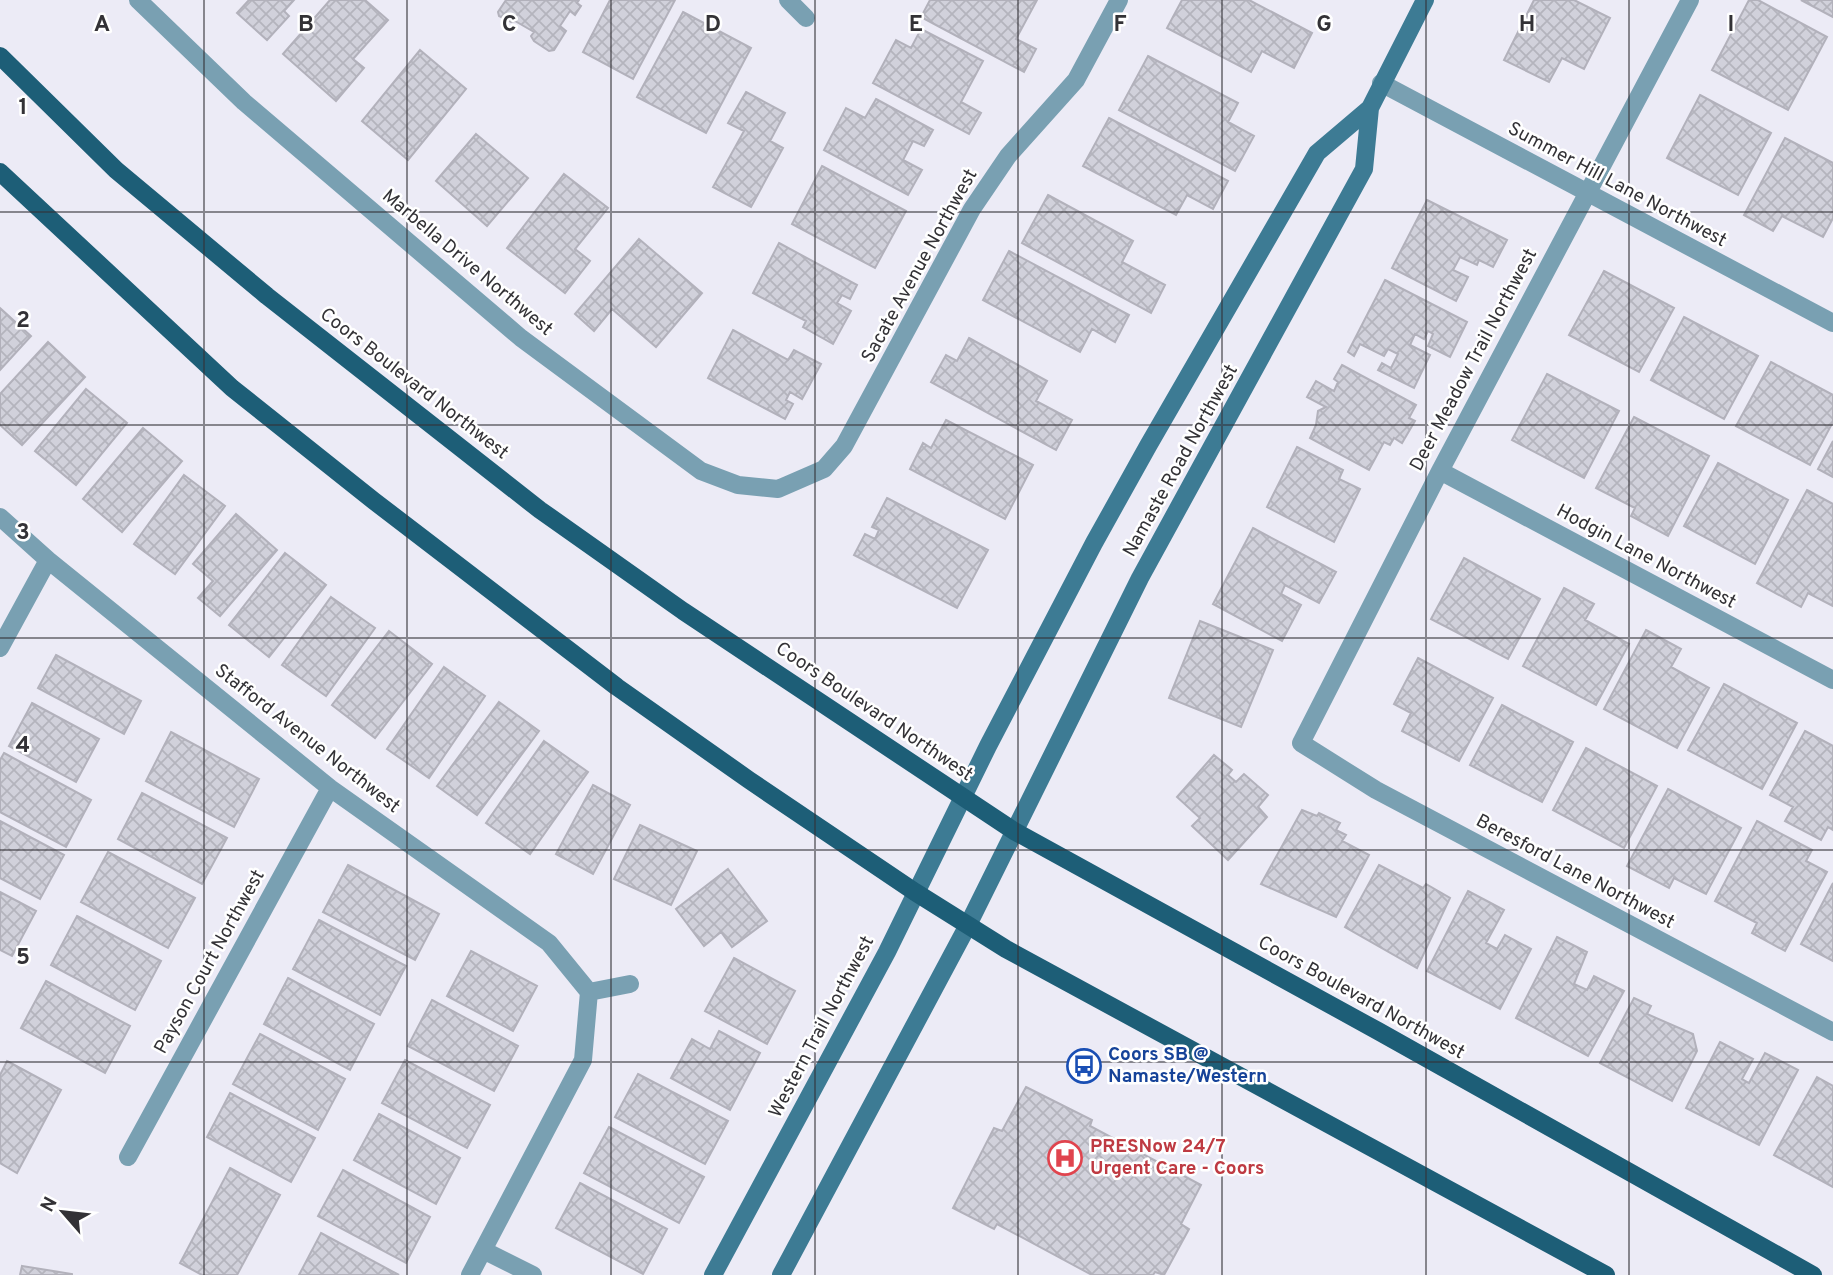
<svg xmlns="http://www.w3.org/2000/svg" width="1833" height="1275" font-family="Overpass,sans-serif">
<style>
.building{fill:url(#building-cross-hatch);stroke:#b2b1bb;stroke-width:2}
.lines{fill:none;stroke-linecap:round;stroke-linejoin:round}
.street{stroke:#79a0b2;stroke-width:18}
.secondary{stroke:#3d7b94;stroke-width:18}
.primary{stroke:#1d5e77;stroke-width:18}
.grid{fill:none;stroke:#333236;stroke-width:2;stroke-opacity:0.55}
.labels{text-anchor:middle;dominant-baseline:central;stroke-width:5;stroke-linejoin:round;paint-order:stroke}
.street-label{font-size:19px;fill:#333236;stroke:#fff}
.transit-label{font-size:19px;font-weight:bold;fill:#164399;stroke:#fff;text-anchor:start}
.health-label{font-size:19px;font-weight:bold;fill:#be3a42;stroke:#fff;text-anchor:start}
.grid-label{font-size:23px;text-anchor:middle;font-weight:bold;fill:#333236;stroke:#fff;stroke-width:5;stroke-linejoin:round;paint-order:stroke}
</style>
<defs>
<pattern id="building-cross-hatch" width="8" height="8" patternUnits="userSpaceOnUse" patternTransform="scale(1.75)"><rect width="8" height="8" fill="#d1d1db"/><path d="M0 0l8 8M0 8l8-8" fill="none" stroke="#b4b4bd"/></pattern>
</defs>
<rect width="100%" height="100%" fill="#ecebf6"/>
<!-- building -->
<path class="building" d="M 249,0 L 294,0 L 284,11 L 289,16 L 267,40 L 237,13 Z
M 330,0 L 365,0 L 388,20 L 353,59 L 364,68 L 336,101 L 283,54 Z
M 506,0 L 579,0 L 577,3 L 581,6 L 575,15 L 570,11 L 560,26 L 566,31 L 554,50 L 549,51 L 534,41 L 531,36 L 534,32 L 515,21 L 511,22 L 499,16 L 498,12 Z
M 610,0 L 675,0 L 633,79 L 583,52 Z
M 930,0 L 1037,0 L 1016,39 L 1036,49 L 1024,72 L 921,17 Z
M 1182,0 L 1249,0 L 1312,33 L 1294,68 L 1262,51 L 1251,72 L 1167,28 Z
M 1534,0 L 1574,0 L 1610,18 L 1584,69 L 1562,58 L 1549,82 L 1504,60 Z
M 1749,0 L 1758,0 L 1827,37 L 1788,110 L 1712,70 Z
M 1801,0 L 1833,0 L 1833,17 Z
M 683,12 L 751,48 L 706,133 L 637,97 Z
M 921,29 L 983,61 L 961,102 L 981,113 L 969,134 L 873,83 L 896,40 L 911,48 Z
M 420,50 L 466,89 L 408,160 L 362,121 Z
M 1148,56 L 1238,103 L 1228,122 L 1254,136 L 1235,171 L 1119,110 Z
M 746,92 L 785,113 L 770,141 L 783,148 L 751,207 L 713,187 L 744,131 L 728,123 Z
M 1700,95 L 1771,133 L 1738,195 L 1667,158 Z
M 876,99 L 933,130 L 924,146 L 913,141 L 903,160 L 922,170 L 908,195 L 824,150 L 846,108 L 865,118 Z
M 1109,118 L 1228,181 L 1213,209 L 1187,195 L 1176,215 L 1083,166 Z
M 476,134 L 528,178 L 487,226 L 436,181 Z
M 1785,138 L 1833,163 L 1833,218 L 1823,237 L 1782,216 L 1773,231 L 1744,215 Z
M 822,166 L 906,211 L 875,268 L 792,224 Z
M 564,174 L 608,208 L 575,249 L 590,261 L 565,293 L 507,248 Z
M 1048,195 L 1133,241 L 1122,262 L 1165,285 L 1151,313 L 1022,243 Z
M 1427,200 L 1507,240 L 1493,267 L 1479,260 L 1477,265 L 1460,257 L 1453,270 L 1468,277 L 1456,301 L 1392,268 Z
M 639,239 L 702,293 L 656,347 L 612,309 L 594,331 L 575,314 Z
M 779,243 L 857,285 L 850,299 L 842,295 L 837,303 L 851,311 L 833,344 L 803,327 L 806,321 L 753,293 Z
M 1009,251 L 1129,315 L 1115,342 L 1092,329 L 1080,352 L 983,300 Z
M 1604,271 L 1674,308 L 1639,372 L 1569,335 Z
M 1385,280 L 1467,322 L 1450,357 L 1428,346 L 1433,334 L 1428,331 L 1424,339 L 1415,334 L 1410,345 L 1430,355 L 1414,388 L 1378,370 L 1382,363 L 1391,368 L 1398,354 L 1388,349 L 1384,356 L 1360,344 L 1354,356 L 1348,352 Z
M 0,308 L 31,336 L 0,370 Z
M 1684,317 L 1758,356 L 1724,419 L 1651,380 Z
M 733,330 L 788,360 L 794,350 L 821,364 L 802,399 L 790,392 L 786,400 L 793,404 L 785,419 L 708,378 Z
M 969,338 L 1047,381 L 1036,401 L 1072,420 L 1056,450 L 931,382 L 946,355 L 957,361 Z
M 48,342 L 85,377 L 22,445 L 0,425 L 0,394 Z
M 1771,362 L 1833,395 L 1833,422 L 1810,465 L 1736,426 Z
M 1342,365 L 1416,405 L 1409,418 L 1415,421 L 1402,443 L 1394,438 L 1390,445 L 1384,442 L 1369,470 L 1310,438 L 1316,425 L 1318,411 L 1326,407 L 1307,397 L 1316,381 L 1334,391 L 1338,382 L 1334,379 Z
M 1547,374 L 1619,411 L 1584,478 L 1512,440 Z
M 86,389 L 127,423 L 76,485 L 35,451 Z
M 1634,417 L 1709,456 L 1668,536 L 1631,516 L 1635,508 L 1596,488 Z
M 946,420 L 1033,465 L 1005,519 L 910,469 L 923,443 L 931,448 Z
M 143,428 L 182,461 L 122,532 L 83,499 Z
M 1833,441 L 1833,477 L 1818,469 Z
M 1297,447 L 1343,470 L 1339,479 L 1360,489 L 1334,542 L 1267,507 Z
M 1718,463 L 1788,500 L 1755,564 L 1684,526 Z
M 184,475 L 225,506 L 175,574 L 134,544 Z
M 1807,490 L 1833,504 L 1833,606 L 1808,593 L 1801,607 L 1757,583 Z
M 887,498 L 988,550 L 957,608 L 854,555 L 865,534 L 875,539 L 879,530 L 872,527 Z
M 236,514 L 277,550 L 220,616 L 198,598 L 213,581 L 193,564 Z
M 1253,528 L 1336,572 L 1319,603 L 1285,585 L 1281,594 L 1301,605 L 1282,641 L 1213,604 Z
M 285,553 L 326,585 L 269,657 L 229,625 Z
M 1464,558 L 1540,599 L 1508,659 L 1431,619 Z
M 1564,588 L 1594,604 L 1585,620 L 1629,644 L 1596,705 L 1523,666 Z
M 331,597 L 375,628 L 326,696 L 282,665 Z
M 1200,621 L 1273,650 L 1241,727 L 1169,698 Z
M 1646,630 L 1681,649 L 1671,667 L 1709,688 L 1677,748 L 1604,709 Z
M 389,631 L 432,664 L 375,738 L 332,705 Z
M 56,655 L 141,701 L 124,734 L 38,688 Z
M 1418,658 L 1493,698 L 1459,761 L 1402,731 L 1411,713 L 1394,704 Z
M 444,667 L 485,696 L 429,778 L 387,749 Z
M 1724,684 L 1797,723 L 1762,789 L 1688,750 Z
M 499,702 L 539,731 L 477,815 L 437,786 Z
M 32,703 L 99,739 L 76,782 L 9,746 Z
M 1502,705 L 1573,742 L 1542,802 L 1470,765 Z
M 1805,731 L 1833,746 L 1833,830 L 1828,827 L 1821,840 L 1785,821 L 1793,807 L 1770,795 Z
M 171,732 L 259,779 L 234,827 L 146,781 Z
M 544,741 L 588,772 L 530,854 L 486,823 Z
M 1586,748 L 1657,786 L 1624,848 L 1553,810 Z
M 4,753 L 91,800 L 66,847 L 0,812 L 0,760 Z
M 1214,755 L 1232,770 L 1228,775 L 1236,782 L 1244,774 L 1268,795 L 1258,807 L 1267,817 L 1228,860 L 1192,826 L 1200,818 L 1177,797 Z
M 593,785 L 630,805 L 593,874 L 556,854 Z
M 1668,789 L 1741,828 L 1706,894 L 1674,878 L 1669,888 L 1627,866 Z
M 142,793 L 227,838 L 202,884 L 118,839 Z
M 1302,810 L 1317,816 L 1319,813 L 1340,823 L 1336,830 L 1346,835 L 1342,841 L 1369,855 L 1336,917 L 1261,884 Z
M 0,821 L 64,855 L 40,899 L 0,878 Z
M 1757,821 L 1812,850 L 1806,861 L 1827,872 L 1785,951 L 1752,933 L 1757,923 L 1715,901 Z
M 640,825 L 697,851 L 671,905 L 614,879 Z
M 108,852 L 195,898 L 168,948 L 81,902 Z
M 348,865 L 439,914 L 415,960 L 323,912 Z
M 1379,865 L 1423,888 L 1426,884 L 1450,898 L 1417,968 L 1345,927 Z
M 728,869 L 767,921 L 732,947 L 721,932 L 704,946 L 676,909 Z
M 1833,883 L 1833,961 L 1801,944 Z
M 1468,891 L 1504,910 L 1486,943 L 1497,949 L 1505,935 L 1531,949 L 1500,1009 L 1427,971 Z
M 0,892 L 36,911 L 12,956 L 0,950 Z
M 77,916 L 161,961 L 135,1010 L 51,965 Z
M 319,920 L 406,966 L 380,1015 L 293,969 Z
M 1557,937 L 1587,952 L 1574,984 L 1587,990 L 1594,976 L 1624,991 L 1588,1056 L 1516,1018 Z
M 471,951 L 537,986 L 513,1031 L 447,996 Z
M 734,958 L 795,991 L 767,1044 L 705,1011 Z
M 288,978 L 374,1024 L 350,1070 L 264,1024 Z
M 46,981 L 130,1026 L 105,1073 L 21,1028 Z
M 1634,998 L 1651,1006 L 1647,1014 L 1693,1034 L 1697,1051 L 1672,1101 L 1600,1063 Z
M 432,1000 L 518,1046 L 494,1091 L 408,1046 Z
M 719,1031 L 760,1053 L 730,1110 L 671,1078 L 692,1039 L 710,1049 Z
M 260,1034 L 345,1079 L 318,1130 L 233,1084 Z
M 1720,1042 L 1753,1059 L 1742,1079 L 1749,1083 L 1765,1053 L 1798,1070 L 1759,1145 L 1686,1108 Z
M 405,1060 L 490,1105 L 467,1148 L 382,1103 Z
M 7,1061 L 61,1090 L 17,1173 L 0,1163 L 0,1075 Z
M 638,1074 L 728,1121 L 705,1164 L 615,1117 Z
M 1817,1077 L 1833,1086 L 1833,1187 L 1774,1155 Z
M 1026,1087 L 1092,1120 L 1090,1126 L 1201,1185 L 1181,1224 L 1189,1229 L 1164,1275 L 1155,1272 L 1153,1275 L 1092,1275 L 997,1224 L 994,1229 L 953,1208 L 994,1128 L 1002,1131 Z
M 230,1093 L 315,1138 L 291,1182 L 207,1137 Z
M 379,1114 L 460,1158 L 436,1204 L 354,1160 Z
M 609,1127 L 704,1177 L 679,1223 L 584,1173 Z
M 230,1168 L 280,1195 L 237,1275 L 202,1275 L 180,1263 Z
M 343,1170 L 430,1217 L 406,1263 L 318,1216 Z
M 580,1183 L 667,1229 L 643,1274 L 556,1228 Z
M 321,1233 L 399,1275 L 299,1275 Z
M 22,1266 L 72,1274 L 72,1275 L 20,1275 Z"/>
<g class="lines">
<!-- street -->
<path class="street" d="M 138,0 L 244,102 L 521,338 L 701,471 L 738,485 L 778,489 L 824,469 L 844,446 L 972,209 L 1008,156 L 1076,80 L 1119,0
M 788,0 L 806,18
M 1690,0 L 1440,471 L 1301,743 L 1376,790 L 1833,1032
M 1381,83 L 1833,323
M 1440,471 L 1833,680
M 0,517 L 48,560 L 330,788 L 549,943 L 589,992
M 0,648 L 48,560
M 128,1157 L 330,788
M 483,1250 L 533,1275
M 470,1275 L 583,1060 L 589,992 L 630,984"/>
<!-- secondary -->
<path class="secondary" d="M 713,1275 L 887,952 L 988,746 L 1094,543 L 1148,446 L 1317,153 L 1370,108
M 781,1275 L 968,925 L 1140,578 L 1364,169 L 1370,108 L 1425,0"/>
<!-- primary -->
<path class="primary" d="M 0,56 L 116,170 L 267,296 L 540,510 L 683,611 L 1014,831 L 1378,1031 L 1813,1275
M 0,172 L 232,388 L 374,501 L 617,687 L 749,780 L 915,892 L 1006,949 L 1606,1275"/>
</g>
<!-- grid -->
<path class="grid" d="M 204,0 L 204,1275M 407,0 L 407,1275M 611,0 L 611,1275M 815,0 L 815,1275M 1018,0 L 1018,1275M 1222,0 L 1222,1275M 1426,0 L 1426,1275M 1629,0 L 1629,1275M 0,212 L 1833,212M 0,425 L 1833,425M 0,638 L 1833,638M 0,850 L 1833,850M 0,1062 L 1833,1062"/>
<!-- icons -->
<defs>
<g id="bus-ring" transform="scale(1.75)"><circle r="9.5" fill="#fff" stroke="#1a4fb4" stroke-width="1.5"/><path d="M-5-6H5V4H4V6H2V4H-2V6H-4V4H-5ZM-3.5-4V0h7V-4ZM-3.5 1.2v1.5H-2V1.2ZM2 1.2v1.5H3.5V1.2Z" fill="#1a4fb4"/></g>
<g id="hospital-ring" transform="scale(1.75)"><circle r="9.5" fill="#fff" stroke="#e0444e" stroke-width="1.5"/><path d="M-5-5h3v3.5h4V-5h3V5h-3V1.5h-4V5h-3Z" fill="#e0444e"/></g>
</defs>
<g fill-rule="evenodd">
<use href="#bus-ring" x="1084" y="1066"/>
<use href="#hospital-ring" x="1065" y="1158"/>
</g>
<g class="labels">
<!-- street labels -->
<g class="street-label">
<text transform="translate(1617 185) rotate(28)">Summer Hill Lane Northwest</text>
<text transform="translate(467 263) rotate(40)">Marbella Drive Northwest</text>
<text transform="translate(920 266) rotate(-61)">Sacate Avenue Northwest</text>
<text transform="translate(1474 360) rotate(-62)">Deer Meadow Trail Northwest</text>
<text transform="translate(414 384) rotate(38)">Coors Boulevard Northwest</text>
<text transform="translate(1181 461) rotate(-61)">Namaste Road Northwest</text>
<text transform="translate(1646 557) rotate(28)">Hodgin Lane Northwest</text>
<text transform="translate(874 712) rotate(34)">Coors Boulevard Northwest</text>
<text transform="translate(307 739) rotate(38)">Stafford Avenue Northwest</text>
<text transform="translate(1575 872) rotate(28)">Beresford Lane Northwest</text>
<text transform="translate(210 962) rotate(-61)">Payson Court Northwest</text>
<text transform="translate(1361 998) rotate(29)">Coors Boulevard Northwest</text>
<text transform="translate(822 1027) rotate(-62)">Western Trail Northwest</text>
</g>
<!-- transit labels -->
<g class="transit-label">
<text x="1108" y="1055">Coors SB @<tspan x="1108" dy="22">Namaste/Western</tspan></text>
</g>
<!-- health labels -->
<g class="health-label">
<text x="1090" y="1147">PRESNow 24/7<tspan x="1090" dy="22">Urgent Care - Coors</tspan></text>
</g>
</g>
<g class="grid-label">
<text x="102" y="31">A</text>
<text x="306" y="31">B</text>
<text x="509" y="31">C</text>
<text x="713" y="31">D</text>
<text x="916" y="31">E</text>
<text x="1120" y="31">F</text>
<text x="1324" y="31">G</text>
<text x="1527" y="31">H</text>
<text x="1731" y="31">I</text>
<text x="23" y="114">1</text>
<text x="23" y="327">2</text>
<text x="23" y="539">3</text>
<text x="23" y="752">4</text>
<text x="23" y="964">5</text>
</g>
<!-- north arrow -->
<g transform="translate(63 1212) rotate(298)" stroke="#ffffff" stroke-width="5" paint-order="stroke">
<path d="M0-5L12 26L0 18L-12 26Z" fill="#333236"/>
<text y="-10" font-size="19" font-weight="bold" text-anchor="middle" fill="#333236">N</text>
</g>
</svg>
